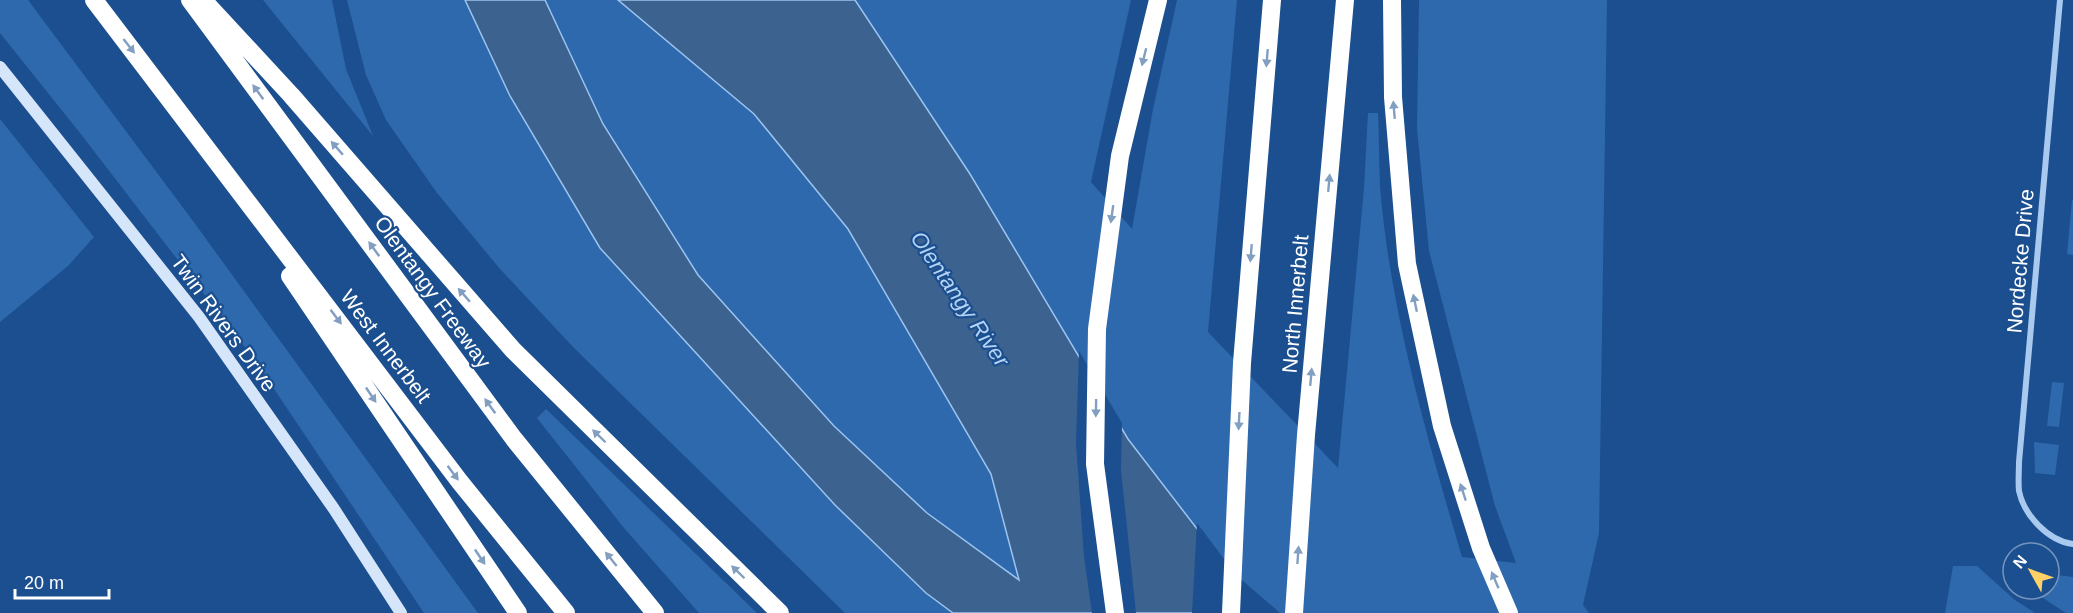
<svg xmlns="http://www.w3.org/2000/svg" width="2073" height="613" font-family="Helvetica,sans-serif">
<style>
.green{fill:#2e69ad}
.water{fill:#3c6290;stroke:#9cc4f0;stroke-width:1.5}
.pier{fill:#1b4f8f}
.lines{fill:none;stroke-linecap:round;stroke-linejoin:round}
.street{stroke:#a9c9ee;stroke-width:6}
.secondary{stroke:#d6e6fa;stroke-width:12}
.highway{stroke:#fff;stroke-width:18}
.oneway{fill:#829ec1}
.labels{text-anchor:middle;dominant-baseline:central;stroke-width:4.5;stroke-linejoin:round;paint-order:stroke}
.street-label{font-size:21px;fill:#fff;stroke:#1b4f8f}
.water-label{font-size:22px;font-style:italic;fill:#b5d3f5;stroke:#1b4f8f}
</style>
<rect width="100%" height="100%" fill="#1b4f8f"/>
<!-- green -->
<path class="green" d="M 0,0 L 28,0 L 193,221 L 478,613 L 424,613 L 254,359 L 80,133 L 0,33 Z
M 263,0 L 332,0 L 346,69 L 373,136 Z
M 347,0 L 465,0 L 510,96 L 600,248 L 835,505 L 926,593 L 953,613 L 845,613 L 574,348 L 500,269 L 437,193 L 386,120 L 366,75 Z
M 545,0 L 618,0 L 754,114 L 848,229 L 991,474 L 1020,580 L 927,513 L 834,426 L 698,275 L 603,124 Z
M 855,0 L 1131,0 L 1091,182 L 1132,229 L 1153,109 L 1177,0 L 1237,0 L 1208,332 L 1338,468 L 1364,188 L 1368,113 L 1378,113 C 1379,137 1379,162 1380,186 C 1390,310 1427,438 1462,557 L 1516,563 L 1495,506 L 1429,251 L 1417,129 L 1419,0 L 1607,0 L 1599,533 L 1583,605 L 1589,613 L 1277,613 L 1234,577 L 1128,439 L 970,174 Z
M 0,119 L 94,237 L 68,266 L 0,322 Z
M 2072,200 L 2073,200 L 2073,255 L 2067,254 Z
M 2052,382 L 2064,383 L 2059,427 L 2047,426 Z
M 546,409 L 757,613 L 699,613 L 624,528 L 537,418 Z
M 2034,442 L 2059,445 L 2055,475 L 2035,473 Z
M 1953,566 L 1977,566 L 2015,600 L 2035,613 L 1945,613 Z
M 2049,574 L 2073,577 L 2073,613 L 2066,613 L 2029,589 L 2049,589 Z"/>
<!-- water -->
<path class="water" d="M 465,0 L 545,0 L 603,124 L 698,275 L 834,426 L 927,513 L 1019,580 L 991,474 L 848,229 L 754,114 L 618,0 L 855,0 L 970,174 L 1128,439 L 1234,577 L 1277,613 L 953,613 L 926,593 L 835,505 L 600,248 L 510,96 Z"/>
<!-- pier -->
<path class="pier" d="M 1079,351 L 1122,423 L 1121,470 L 1136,613 L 1092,613 L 1084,557 L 1076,443 Z
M 1197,523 L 1236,575 L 1280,613 L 1192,613 Z"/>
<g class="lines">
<!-- street -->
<path class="street" d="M 2060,0 L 2019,462 C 2019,471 2018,482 2019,491 C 2024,515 2048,541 2073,544"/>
<!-- secondary -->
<path class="secondary" d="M 0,67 L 199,317 L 334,509 L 401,613"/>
<!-- highway -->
<path class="highway" d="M 94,0 L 460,482 L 566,613
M 190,0 L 514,439 L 655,613
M 203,0 L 291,95 L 513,350 L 780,613
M 1392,0 L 1393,97 L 1407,264 L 1442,426 L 1481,548 L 1509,613
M 290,276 L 518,613
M 1115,613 L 1095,464 L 1097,329 L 1120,156 L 1158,0
M 1231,613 L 1242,363 L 1272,0
M 1294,613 L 1306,435 L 1345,0"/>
</g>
<!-- one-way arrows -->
<defs><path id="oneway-solid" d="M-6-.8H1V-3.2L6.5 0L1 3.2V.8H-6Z" transform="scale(1.5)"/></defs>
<g class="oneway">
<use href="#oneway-solid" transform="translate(129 46) rotate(52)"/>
<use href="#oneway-solid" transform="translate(1144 57) rotate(104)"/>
<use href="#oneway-solid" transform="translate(1267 58) rotate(95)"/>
<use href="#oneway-solid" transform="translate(258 92) rotate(-126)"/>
<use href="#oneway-solid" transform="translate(1394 110) rotate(-95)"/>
<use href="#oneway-solid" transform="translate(337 148) rotate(-131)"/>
<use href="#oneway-solid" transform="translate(1329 183) rotate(-85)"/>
<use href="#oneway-solid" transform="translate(1112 214) rotate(98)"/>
<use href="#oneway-solid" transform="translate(374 249) rotate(-126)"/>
<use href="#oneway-solid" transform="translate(1251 253) rotate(95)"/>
<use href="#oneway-solid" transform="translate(464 295) rotate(-131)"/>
<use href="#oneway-solid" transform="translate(1415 303) rotate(-102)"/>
<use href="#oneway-solid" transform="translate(336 317) rotate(53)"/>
<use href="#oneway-solid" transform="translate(1311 377) rotate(-85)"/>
<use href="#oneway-solid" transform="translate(371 395) rotate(56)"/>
<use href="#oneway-solid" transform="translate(490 406) rotate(-126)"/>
<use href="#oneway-solid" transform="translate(1096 408) rotate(91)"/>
<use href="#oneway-solid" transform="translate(1239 421) rotate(93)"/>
<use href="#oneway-solid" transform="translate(599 436) rotate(-136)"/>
<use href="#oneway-solid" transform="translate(453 473) rotate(53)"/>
<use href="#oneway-solid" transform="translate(1463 492) rotate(-108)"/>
<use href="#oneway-solid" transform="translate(1298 555) rotate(-86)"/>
<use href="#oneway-solid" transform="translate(480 557) rotate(56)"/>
<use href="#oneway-solid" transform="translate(611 559) rotate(-129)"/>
<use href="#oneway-solid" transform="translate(738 572) rotate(-136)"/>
<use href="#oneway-solid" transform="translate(1495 580) rotate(-113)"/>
</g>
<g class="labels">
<!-- street labels -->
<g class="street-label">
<text transform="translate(2020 261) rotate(-85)">Nordecke Drive</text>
<text transform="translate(433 292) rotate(54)">Olentangy Freeway</text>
<text transform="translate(1295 304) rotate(-85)">North Innerbelt</text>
<text transform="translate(224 323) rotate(54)">Twin Rivers Drive</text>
<text transform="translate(386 346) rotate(53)">West Innerbelt</text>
</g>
<!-- water labels -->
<g class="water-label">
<text transform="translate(960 299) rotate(56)">Olentangy River</text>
</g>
</g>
<!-- north arrow -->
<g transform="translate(2031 571) rotate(310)"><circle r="28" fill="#1b4f8f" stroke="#7695bc" stroke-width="1.5"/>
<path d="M0-4.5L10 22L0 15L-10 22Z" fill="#ffd166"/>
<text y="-9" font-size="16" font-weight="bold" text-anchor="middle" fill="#ffffff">N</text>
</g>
<!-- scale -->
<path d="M15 589v9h94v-9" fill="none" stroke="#ffffff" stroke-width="3"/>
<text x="24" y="589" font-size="18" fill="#ffffff" stroke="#1b4f8f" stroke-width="4.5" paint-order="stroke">20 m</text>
</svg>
